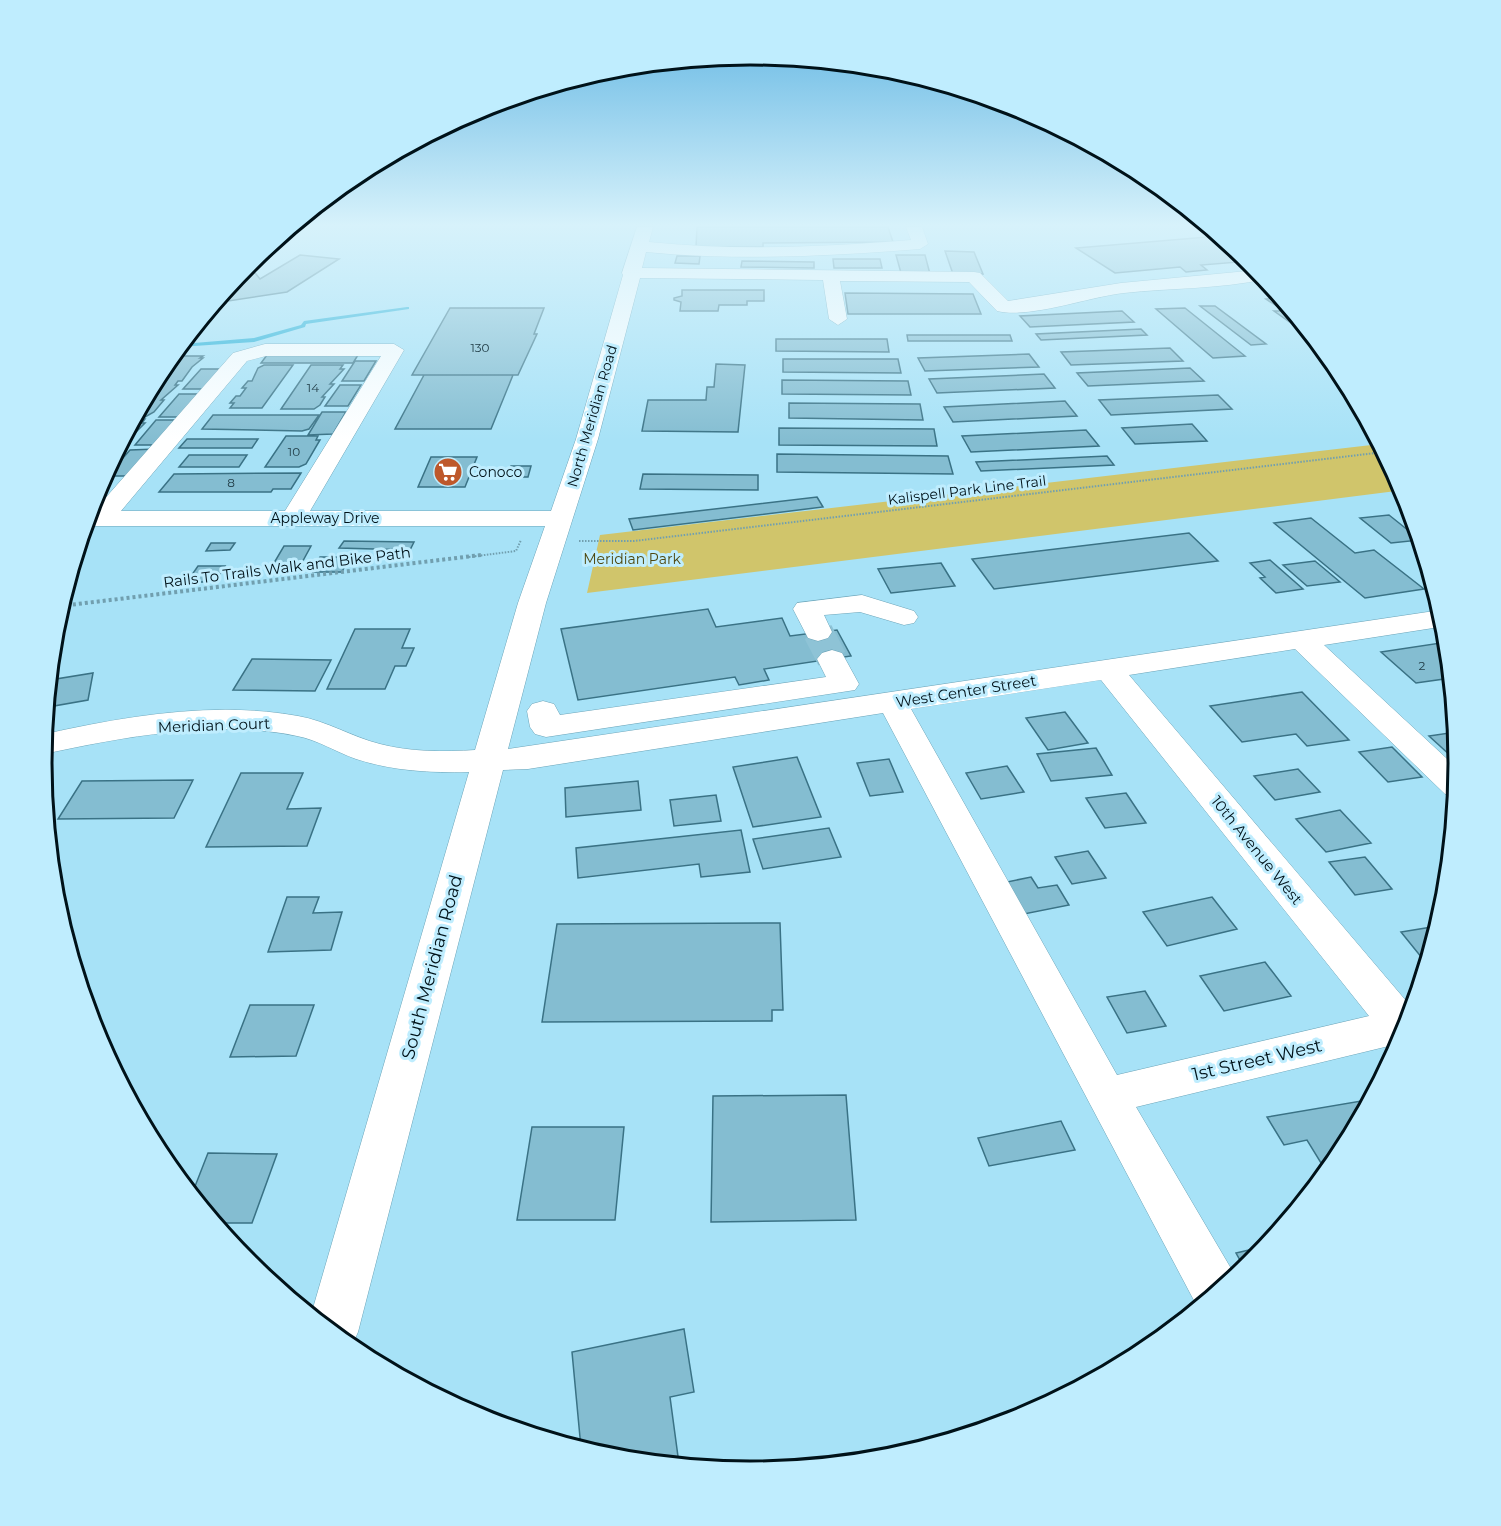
<svg xmlns="http://www.w3.org/2000/svg" width="1501" height="1526" font-family="Montserrat,sans-serif">
<style>
.green{fill:#d0c56b}
.lines{fill:none;stroke-linecap:round;stroke-linejoin:round}
.stream{fill:#26b0d7;fill-rule:evenodd}
.building{fill:#84bdd1;stroke:#3a7285;stroke-width:1.5}
.minor-tunnel{stroke:#8ec3d6;stroke-width:30;stroke-dasharray:30 15;stroke-linecap:butt}
.minor-casing{stroke:#6ca4b8;stroke-width:1}
.path-far1{stroke:#719faf;stroke-width:2;stroke-dasharray:1.5 1.5;stroke-linecap:butt}
.path{stroke:#719faf;stroke-width:4;stroke-dasharray:3 3;stroke-linecap:butt}
.minor{fill:#fff;fill-rule:evenodd}
.labels{text-anchor:middle;dominant-baseline:central;stroke-width:6;stroke-linejoin:round;paint-order:stroke}
.number-label{font-size:12px;fill:#213d47}
.far-street-label{font-size:14px;fill:#001219;stroke:#bfedfe}
.far-poi-label{font-size:14px;fill:#001219;stroke:#bfedfe;text-anchor:start}
.far-park-label{font-size:14px;fill:#4e4810;stroke:#bfedfe}
.street-label{font-size:15px;fill:#001219;stroke:#bfedfe}
.near-street-label{font-size:18px;fill:#001219;stroke:#bfedfe}
.rim{fill:none;stroke:#001219;stroke-width:3}
</style>
<rect width="100%" height="100%" fill="#a7e2f7"/>
<!-- green -->
<path class="green" d="M 1380,444 L 1404,490 L 587,593 L 600,535 Z"/>
<g class="lines">
<!-- stream -->
<path class="stream" d="M 407,307 L 409,307 L 409,309 L 306,324 L 305,327 L 254,342 L 179,347 L 182,344 L 254,338 L 301,325 L 304,321 Z"/>
</g>
<!-- building -->
<path class="building" d="M 697,227 L 888,227 L 893,242 L 763,243 L 763,247 L 696,247 Z
M 1219,236 L 1251,261 L 1201,265 L 1207,270 L 1186,272 L 1180,267 L 1115,273 L 1076,248 Z
M 945,251 L 974,252 L 983,274 L 953,274 Z
M 300,255 L 339,259 L 287,292 L 215,303 L 242,271 L 252,269 L 260,279 Z
M 896,255 L 925,255 L 930,274 L 901,273 Z
M 677,256 L 700,256 L 699,264 L 675,263 Z
M 833,259 L 880,259 L 882,268 L 834,268 Z
M 742,261 L 814,262 L 814,268 L 741,267 Z
M 682,290 L 764,290 L 764,301 L 747,301 L 747,305 L 719,305 L 718,311 L 680,311 L 681,302 L 674,300 L 674,298 L 682,296 Z
M 845,293 L 973,294 L 981,314 L 848,314 Z
M 1281,298 L 1301,322 L 1291,323 L 1274,311 L 1284,311 L 1266,299 Z
M 1200,306 L 1215,306 L 1266,344 L 1251,345 Z
M 450,308 L 544,308 L 534,334 L 537,334 L 518,375 L 412,375 Z
M 1185,308 L 1245,356 L 1213,358 L 1156,309 Z
M 1122,311 L 1134,322 L 1030,327 L 1020,316 Z
M 1141,329 L 1147,335 L 1041,340 L 1036,334 Z
M 907,335 L 1010,335 L 1012,341 L 908,341 Z
M 776,339 L 887,339 L 889,352 L 776,351 Z
M 1170,348 L 1183,361 L 1071,365 L 1061,352 Z
M 1029,354 L 1039,367 L 925,371 L 918,358 Z
M 267,355 L 358,355 L 353,363 L 261,363 Z
M 173,356 L 203,356 L 200,358 L 203,358 L 192,367 L 182,381 L 178,381 L 175,385 L 178,385 L 161,400 L 164,400 L 154,412 L 145,417 L 136,417 L 162,369 Z
M 783,359 L 898,359 L 901,373 L 783,372 Z
M 355,361 L 376,361 L 364,381 L 342,381 Z
M 716,364 L 745,365 L 738,432 L 642,431 L 648,400 L 706,400 L 707,387 L 714,387 Z
M 264,365 L 293,365 L 262,408 L 230,408 L 234,403 L 230,403 L 236,396 L 240,396 L 246,388 L 242,388 L 248,381 L 252,381 L 258,368 Z
M 311,365 L 343,365 L 340,369 L 344,369 L 330,384 L 334,384 L 322,397 L 325,397 L 320,405 L 314,409 L 281,409 Z
M 1190,368 L 1204,381 L 1088,386 L 1077,373 Z
M 201,369 L 223,369 L 205,389 L 183,389 Z
M 1044,374 L 1055,388 L 937,393 L 929,379 Z
M 424,375 L 513,375 L 491,429 L 395,429 Z
M 782,380 L 908,381 L 911,395 L 782,394 Z
M 340,385 L 361,385 L 348,406 L 325,406 Z
M 179,394 L 201,394 L 182,417 L 159,417 Z
M 1218,395 L 1232,409 L 1111,415 L 1099,400 Z
M 1065,401 L 1077,416 L 953,422 L 944,407 Z
M 789,403 L 920,404 L 923,420 L 789,418 Z
M 322,412 L 346,412 L 333,434 L 308,435 Z
M 213,415 L 319,415 L 309,429 L 302,431 L 202,429 Z
M 135,419 L 145,419 L 142,423 L 145,423 L 135,433 L 132,433 L 124,442 L 127,442 L 118,451 Z
M 156,420 L 179,420 L 159,445 L 135,445 Z
M 1192,424 L 1207,441 L 1135,444 L 1122,428 Z
M 779,428 L 934,429 L 937,446 L 779,445 Z
M 1086,430 L 1099,446 L 971,452 L 962,436 Z
M 286,436 L 318,436 L 316,440 L 320,440 L 306,464 L 299,467 L 265,467 Z
M 187,439 L 258,439 L 252,448 L 179,448 Z
M 155,449 L 132,476 L 107,476 L 130,450 Z
M 777,454 L 948,456 L 953,474 L 777,472 Z
M 189,455 L 247,455 L 239,467 L 179,467 Z
M 1107,456 L 1114,465 L 981,471 L 976,462 Z
M 431,457 L 477,457 L 465,487 L 418,487 Z
M 511,466 L 531,466 L 528,477 L 507,477 Z
M 301,473 L 291,489 L 273,489 L 271,492 L 159,492 L 174,474 Z
M 643,474 L 758,475 L 758,490 L 640,489 Z
M 817,497 L 823,507 L 633,530 L 629,519 Z
M 1389,515 L 1419,539 L 1420,540 L 1391,543 L 1360,518 Z
M 1311,518 L 1355,553 L 1374,550 L 1424,589 L 1365,598 L 1274,523 Z
M 1189,533 L 1218,561 L 994,589 L 972,559 Z
M 344,541 L 414,542 L 410,550 L 339,548 Z
M 211,543 L 235,543 L 230,550 L 206,551 Z
M 284,546 L 311,546 L 299,568 L 271,568 Z
M 320,557 L 349,557 L 342,572 L 313,572 Z
M 1270,560 L 1303,589 L 1276,593 L 1260,578 L 1265,577 L 1250,563 Z
M 1315,561 L 1340,582 L 1307,586 L 1283,565 Z
M 941,563 L 955,586 L 891,593 L 878,569 Z
M 198,566 L 225,566 L 215,582 L 187,582 Z
M 708,609 L 716,627 L 782,618 L 790,636 L 837,630 L 851,656 L 764,669 L 769,680 L 739,685 L 735,677 L 578,700 L 561,629 Z
M 355,629 L 410,629 L 402,648 L 414,648 L 406,666 L 395,666 L 385,689 L 327,689 Z
M 1447,642 L 1451,678 L 1416,683 L 1381,652 Z
M 252,659 L 331,660 L 315,691 L 233,690 Z
M 93,673 L 88,700 L 48,707 L 50,680 Z
M 1302,692 L 1349,740 L 1307,746 L 1296,734 L 1242,742 L 1210,706 Z
M 1065,712 L 1088,743 L 1048,750 L 1026,718 Z
M 1456,732 L 1458,756 L 1452,757 L 1429,736 Z
M 1392,747 L 1422,777 L 1388,782 L 1359,752 Z
M 1096,748 L 1112,775 L 1051,781 L 1037,754 Z
M 797,757 L 821,817 L 753,827 L 733,767 Z
M 889,759 L 903,792 L 870,796 L 857,763 Z
M 1007,766 L 1024,792 L 981,799 L 966,773 Z
M 1298,769 L 1320,792 L 1275,800 L 1254,776 Z
M 241,773 L 303,773 L 287,809 L 321,808 L 307,846 L 206,847 Z
M 193,780 L 174,818 L 58,819 L 82,781 Z
M 638,781 L 641,810 L 566,817 L 565,788 Z
M 1126,793 L 1146,823 L 1105,828 L 1086,798 Z
M 716,795 L 721,821 L 674,826 L 670,800 Z
M 1340,810 L 1371,843 L 1326,852 L 1296,819 Z
M 829,828 L 841,857 L 763,869 L 753,839 Z
M 741,830 L 750,872 L 701,877 L 699,864 L 578,878 L 576,848 Z
M 1088,851 L 1106,878 L 1072,884 L 1055,857 Z
M 1365,857 L 1392,889 L 1355,895 L 1329,862 Z
M 1031,877 L 1038,888 L 1057,885 L 1069,905 L 1024,914 L 1007,882 Z
M 287,897 L 319,897 L 313,913 L 342,912 L 331,950 L 268,952 Z
M 1212,897 L 1237,929 L 1167,946 L 1143,912 Z
M 780,923 L 783,1010 L 772,1010 L 772,1021 L 542,1022 L 557,924 Z
M 1438,926 L 1428,957 L 1422,958 L 1401,932 Z
M 1265,962 L 1291,996 L 1224,1011 L 1200,976 Z
M 1145,991 L 1166,1026 L 1127,1033 L 1107,997 Z
M 250,1005 L 314,1005 L 296,1056 L 230,1057 Z
M 846,1095 L 856,1220 L 711,1222 L 713,1096 Z
M 1367,1100 L 1368,1103 L 1339,1157 L 1337,1160 L 1321,1163 L 1307,1140 L 1284,1145 L 1267,1117 Z
M 1061,1121 L 1075,1150 L 989,1166 L 978,1138 Z
M 532,1127 L 624,1127 L 615,1220 L 517,1220 Z
M 208,1153 L 277,1154 L 252,1223 L 216,1223 L 192,1194 Z
M 1266,1246 L 1251,1264 L 1245,1269 L 1236,1253 Z
M 684,1329 L 694,1392 L 670,1397 L 679,1464 L 612,1458 L 581,1448 L 572,1352 Z"/>
<g class="lines">
<!-- minor-tunnel -->
<path class="minor-tunnel" d="M 818,632 L 832,659"/>
<!-- minor casing -->
<g class="minor-casing">
<path id="minor" d="M 637,227 L 653,227 L 649,242 C 735,251 824,247 911,240 L 906,227 L 922,227 L 928,244 L 920,249 C 830,256 737,261 646,252 L 642,268 L 974,272 L 980,273 L 1008,301 L 1121,283 L 1258,270 L 1266,279 C 1220,289 1170,288 1124,293 C 1088,297 1029,319 997,311 L 969,282 L 840,281 L 847,319 L 838,325 L 829,319 L 823,280 L 640,278 L 598,439 L 546,603 L 508,749 L 1441,610 L 1446,626 L 1324,645 L 1458,769 L 1456,797 L 1445,794 L 1295,649 L 1129,675 L 1413,1009 L 1398,1047 L 1393,1045 L 1136,1107 L 1236,1277 L 1198,1308 L 883,713 L 528,769 L 503,770 L 358,1332 L 351,1348 L 311,1315 L 469,772 C 431,773 393,771 356,759 C 336,752 318,740 297,736 C 218,719 122,737 44,754 L 45,734 C 127,716 215,701 298,716 C 327,721 352,737 380,744 C 410,752 444,752 475,750 L 518,603 L 545,526 L 86,526 L 90,511 L 94,511 L 233,353 L 265,344 L 394,344 L 404,350 L 310,511 L 551,511 L 576,439 L 623,275 L 622,273 ZM 266,356 L 381,356 L 285,511 L 121,511 L 247,361 ZM 1101,680 L 1369,1016 L 1117,1075 L 911,709 Z
M 862,595 L 914,611 L 918,617 L 914,623 L 904,625 L 860,612 L 824,615 L 832,632 L 828,638 L 818,641 L 808,638 L 793,609 L 797,603 Z
M 832,650 L 842,653 L 859,684 L 855,690 L 546,737 L 535,734 L 530,727 L 527,711 L 532,704 L 543,701 L 554,704 L 560,715 L 826,677 L 817,659 L 822,653 Z"/>
</g>
<!-- path-far1 -->
<path class="path-far1" d="M 579,541 L 634,541 L 1384,452
M 469,557 L 516,551 L 521,540"/>
<!-- path -->
<path class="path" d="M 61,606 L 481,555"/>
<!-- minor -->
<use href="#minor" class="minor"/>
</g>
<!-- sky -->
<linearGradient id="sky" x2="0" y2="1"><stop stop-color="#5ab2e1"/><stop offset="0.51" stop-color="#d7f2fb"/><stop offset="1" stop-color="#d7f2fb" stop-opacity="0"/></linearGradient>
<rect width="1501" height="441" fill="url(#sky)"/>
<!-- icons -->
<defs>
<g id="supermarket-disc" transform="scale(1.5)"><circle r="9.5" fill="#be582b" stroke="#bfedfe"/><path d="M-6-5.5h2.5l.6 2H6L4.5 2H-2.5L-4.4-4H-6ZM-1.5 3.2a1.3 1.3 0 1 0 .1 0ZM3 3.2a1.3 1.3 0 1 0 .1 0Z" fill="#fff"/></g>
</defs>
<g fill-rule="evenodd">
<use href="#supermarket-disc" x="448" y="472"/>
</g>
<g class="labels">
<!-- number labels -->
<g class="number-label">
<text x="480" y="347">130</text>
<text x="313" y="387">14</text>
<text x="294" y="451">10</text>
<text x="231" y="482">8</text>
<text x="1422" y="665">2</text>
</g>
<!-- far-street labels -->
<g class="far-street-label">
<text transform="translate(592 416) rotate(-74)">North Meridian Road</text>
<text transform="translate(967 490) rotate(-7)">Kalispell Park Line Trail</text>
<text x="325" y="518">Appleway Drive</text>
</g>
<!-- far-poi labels -->
<g class="far-poi-label">
<text x="469" y="472">Conoco</text>
</g>
<!-- far-park labels -->
<g class="far-park-label">
<text x="632" y="559">Meridian Park</text>
</g>
<!-- street labels -->
<g class="street-label">
<text transform="translate(287 567) rotate(-7)">Rails To Trails Walk and Bike Path</text>
<text transform="translate(966 691) rotate(-9)">West Center Street</text>
<text transform="translate(214 725) rotate(-2)">Meridian Court</text>
<text transform="translate(1257 850) rotate(51)">10th Avenue West</text>
</g>
<!-- near-street labels -->
<g class="near-street-label">
<text transform="translate(432 967) rotate(-75)">South Meridian Road</text>
<text transform="translate(1257 1060) rotate(-13)">1st Street West</text>
</g>
</g>
<!-- crop -->
<path d="M0 0H1501V1526H0ZM52 763a698 698 0 1 1 1396 0a698 698 0 1 1-1396 0Z" fill="#bfedfe" fill-rule="evenodd"/>
<path class="rim" d="M52 763a698 698 0 1 1 1396 0a698 698 0 1 1-1396 0Z"/>
</svg>
